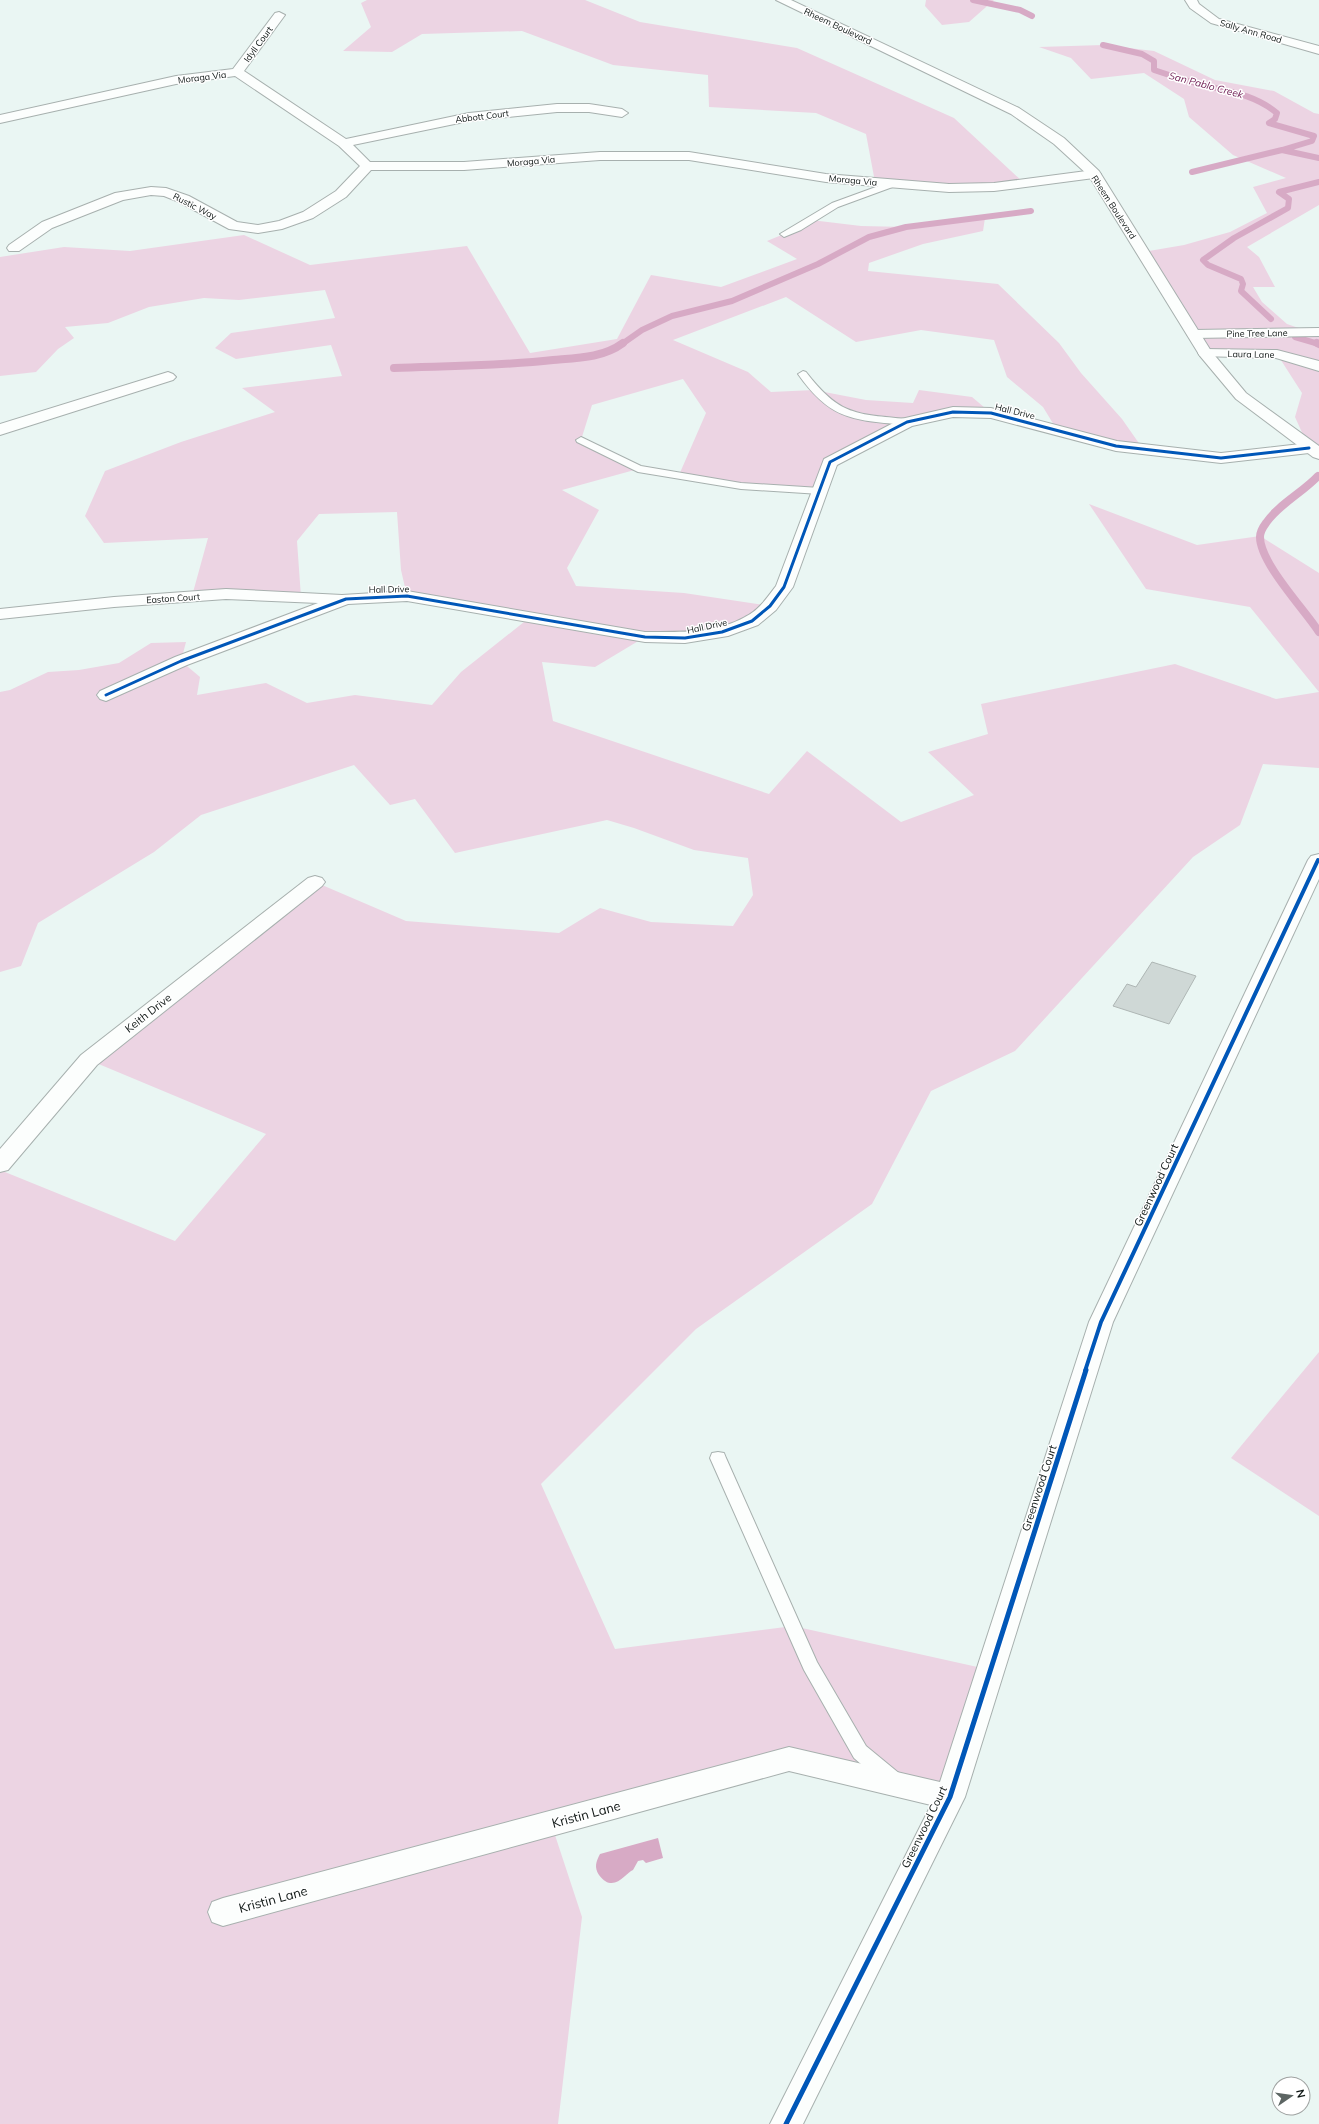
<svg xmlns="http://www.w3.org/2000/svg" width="1319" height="2124" font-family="Mulish,sans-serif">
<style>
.green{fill:#ecd4e3}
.water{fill:#d7aac5}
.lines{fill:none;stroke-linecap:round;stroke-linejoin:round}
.stream-far1{stroke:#d7aac5;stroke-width:6}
.stream{stroke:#d7aac5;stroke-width:8}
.building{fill:#cfd8d6;stroke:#aeb6b4}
.service-casing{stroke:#a7b0ae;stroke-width:2}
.minor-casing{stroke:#a7b0ae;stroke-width:2}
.tertiary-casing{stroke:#a7b0ae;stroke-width:2}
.service{fill:#fcfefd;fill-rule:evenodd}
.minor{fill:#fcfefd;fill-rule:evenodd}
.tertiary{fill:#fcfefd;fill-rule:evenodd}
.cycleway-far2-casing{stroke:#fff;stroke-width:5}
.cycleway-far1-casing{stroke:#fff;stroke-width:6}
.cycleway-casing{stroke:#fff;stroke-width:8}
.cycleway-far2{stroke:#0057b8;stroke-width:3}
.cycleway-far1{stroke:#0057b8;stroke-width:4}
.cycleway{stroke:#0057b8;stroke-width:5}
.labels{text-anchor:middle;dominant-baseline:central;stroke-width:3;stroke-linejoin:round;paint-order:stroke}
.far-street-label{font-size:9px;fill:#0f1715;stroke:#fff}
.far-water-label{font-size:10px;font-style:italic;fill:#6e1b52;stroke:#fff}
.street-label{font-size:11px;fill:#0f1715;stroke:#fff}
.near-street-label{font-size:13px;fill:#0f1715;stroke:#fff}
</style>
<rect width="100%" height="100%" fill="#eaf6f3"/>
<!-- green -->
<path class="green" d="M 367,0 L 585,0 L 640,22 L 797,48 L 954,118 L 1024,183 L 994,187 L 875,182 L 866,134 L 816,113 L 709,107 L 708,75 L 613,65 L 522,31 L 422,34 L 392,52 L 343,51 L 371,27 L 361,3 Z
M 926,0 L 994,0 L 969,22 L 942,25 L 925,6 Z
M 1103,45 L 1154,51 L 1215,80 L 1274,91 L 1314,113 L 1319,114 L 1319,205 L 1247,247 L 1259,257 L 1275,287 L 1253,287 L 1262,302 L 1287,324 L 1319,335 L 1319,454 L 1309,448 L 1295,417 L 1302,393 L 1277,354 L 1205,353 L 1143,252 L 1184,245 L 1230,232 L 1267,213 L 1253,187 L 1286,178 L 1233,155 L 1189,117 L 1184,99 L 1144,73 L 1091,79 L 1071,58 L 1039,47 Z
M 985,218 L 983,231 L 923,244 L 869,263 L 868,271 L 998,284 L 1059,343 L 1081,373 L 1122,419 L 1143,449 L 1057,430 L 1043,407 L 1007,377 L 994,340 L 921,330 L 856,342 L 786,297 L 673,340 L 748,372 L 771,392 L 814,390 L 866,400 L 913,403 L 919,390 L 972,397 L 991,413 L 953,412 L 907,422 L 830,462 L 820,491 L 741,486 L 679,475 L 706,413 L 683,379 L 592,405 L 581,440 L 638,469 L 562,490 L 599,510 L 567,568 L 576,586 L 684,593 L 770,606 L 722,632 L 645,637 L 595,667 L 542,662 L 553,721 L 769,794 L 807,751 L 901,822 L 974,795 L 928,752 L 988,734 L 981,704 L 1175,664 L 1276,699 L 1319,692 L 1250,607 L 1146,589 L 1089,504 L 1197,545 L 1260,536 L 1319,573 L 1319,768 L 1263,764 L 1240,825 L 1193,857 L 1015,1051 L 931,1091 L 872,1204 L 696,1329 L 541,1484 L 615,1649 L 793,1626 L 991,1670 L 950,1797 L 789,1759 L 551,1823 L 582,1917 L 558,2124 L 0,2124 L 0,1170 L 175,1241 L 266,1134 L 89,1060 L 315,882 L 406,921 L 559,933 L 600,908 L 651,922 L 733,926 L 753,895 L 748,858 L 694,850 L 634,828 L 607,820 L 455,853 L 415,799 L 390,805 L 354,765 L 201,815 L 154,852 L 38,923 L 21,966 L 0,972 L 0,692 L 10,690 L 48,672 L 79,670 L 119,663 L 151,643 L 186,642 L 181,661 L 200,677 L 197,695 L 266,683 L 307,703 L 355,695 L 432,705 L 461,672 L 529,618 L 407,596 L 401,570 L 397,512 L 319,514 L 297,541 L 301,597 L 192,596 L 208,538 L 104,543 L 85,516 L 105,471 L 181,442 L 275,412 L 242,388 L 342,376 L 331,345 L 236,359 L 215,348 L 231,333 L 335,318 L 325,290 L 239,300 L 204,298 L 149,307 L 108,323 L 65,327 L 74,338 L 58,349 L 36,372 L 0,376 L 0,257 L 64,247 L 130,251 L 244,235 L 310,265 L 467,246 L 530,353 L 617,339 L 651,275 L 721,287 L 797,259 L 767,241 L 784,234 L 811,220 L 861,226 L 906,227 Z
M 1319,1352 L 1319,1516 L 1231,1458 Z"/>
<!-- water -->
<path class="water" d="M 658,1838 L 663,1858 L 646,1863 L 643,1860 L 638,1861 L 633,1870 C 626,1872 614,1895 599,1875 C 594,1867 596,1862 600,1854 Z"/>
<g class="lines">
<!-- stream-far1 -->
<path class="stream-far1" d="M 973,0 L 1020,10 L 1032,16
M 1103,45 L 1142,54 L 1154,61 L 1154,70 C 1169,75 1184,80 1199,84 C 1227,91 1254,94 1277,113 L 1275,119 L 1269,123 L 1314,136 L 1312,141 L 1282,150 L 1319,158
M 1192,172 L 1282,150
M 1271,319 L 1241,291 L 1243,284 L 1241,279 L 1208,265 L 1203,260 L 1234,238 L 1288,208 L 1289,199 L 1279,192 L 1319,182
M 1295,337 L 1319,344
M 622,344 L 642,330 L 672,316 L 732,301 L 818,264 L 869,237 L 906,227 L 1031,211"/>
<!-- stream -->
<path class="stream" d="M 1317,343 L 1319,344
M 394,368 C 447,366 500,366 553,360 C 577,358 603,358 623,343
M 1318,476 C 1302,493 1279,504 1266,523 C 1263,527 1260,532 1260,537 C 1260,563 1304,609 1319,632"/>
</g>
<!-- building -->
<path class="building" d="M 1152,962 L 1196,976 L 1169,1024 L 1113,1006 L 1127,984 L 1136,987 Z"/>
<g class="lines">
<!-- service casing -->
<g class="service-casing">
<path id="service" d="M 895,180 L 898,181 L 898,185 L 838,207 L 801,230 L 784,237 L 780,234 L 832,203 Z
M 803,371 L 806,372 C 840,416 856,414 907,419 L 912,422 L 907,425 C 854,420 831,421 798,374 Z
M 581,437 L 641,466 L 741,483 L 820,488 L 825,491 L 820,494 L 741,489 L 638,472 L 577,442 L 576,440 Z
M 718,1452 L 724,1453 L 726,1458 L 817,1662 L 866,1746 L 900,1774 L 902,1780 L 900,1786 L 893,1788 L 886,1786 L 854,1758 L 804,1670 L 710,1458 L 712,1453 Z"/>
</g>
<!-- minor casing -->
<g class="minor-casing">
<path id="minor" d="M 1185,0 L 1197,0 L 1199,4 L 1219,19 L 1319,46 L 1319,54 L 1211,23 L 1190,8 Z
M 279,12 L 285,15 L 244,71 L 346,139 L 469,113 L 557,104 L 589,104 L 622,109 L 628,113 L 622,117 L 589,112 L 557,112 L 469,121 L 353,145 L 370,162 L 464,162 L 600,152 L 689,152 L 826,174 L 949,184 L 994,183 L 1094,170 L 1101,174 L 1094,178 L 994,191 L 949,192 L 826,182 L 689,160 L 600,160 L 464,170 L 371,170 L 346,197 L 313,218 L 282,229 L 258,233 L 229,229 L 179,202 L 164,196 L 151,195 L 123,200 L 52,228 L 19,251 L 9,251 L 7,248 L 9,245 L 42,222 L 115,193 L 151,187 L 166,188 L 189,196 L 237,222 L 258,225 L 279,221 L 303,212 L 336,191 L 360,166 L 339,146 L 235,76 L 176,84 L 0,123 L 0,115 L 176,76 L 233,69 L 275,13 Z
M 1319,328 L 1319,336 L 1194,338 L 1189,337 L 1187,334 L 1189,331 L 1194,330 Z
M 1205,349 L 1277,350 L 1319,361 L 1319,371 L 1276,358 L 1200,356 L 1198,353 L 1200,350 Z
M 168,372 L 173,374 L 176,377 L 173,380 L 0,435 L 0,424 Z
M 953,407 L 991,408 L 1117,441 L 1221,453 L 1309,443 L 1315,445 L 1317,448 L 1315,451 L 1309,453 L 1221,463 L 1116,451 L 991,418 L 953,417 L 912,426 L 837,465 L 793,587 L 776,610 L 758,625 L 728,636 L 685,643 L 645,642 L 407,601 L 348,604 L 187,665 L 106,701 L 100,699 L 97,695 L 100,691 L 175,657 L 318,603 L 226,599 L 114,607 L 0,619 L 0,609 L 114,597 L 226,589 L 342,595 L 407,591 L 645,632 C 678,632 715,634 745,617 C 758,611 767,598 776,586 L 824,459 L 901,419 Z
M 1319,854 L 1319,879 L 1113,1322 L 965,1797 L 803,2124 L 770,2124 L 931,1805 L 789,1771 L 223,1926 L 212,1922 L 208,1912 L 212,1902 L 223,1898 L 789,1747 L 940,1782 L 1089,1322 L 1308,860 L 1311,856 Z
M 315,876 L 322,878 L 325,882 L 322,886 L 97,1065 L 8,1170 L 0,1172 L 0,1149 L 81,1055 L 308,878 Z"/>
</g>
<!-- tertiary casing -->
<g class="tertiary-casing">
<path id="tertiary" d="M 776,0 L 791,0 L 1019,108 L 1064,138 L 1099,171 L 1211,351 L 1246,393 L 1319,446 L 1319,459 L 1313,457 L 1236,399 L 1200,356 L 1089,176 L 1054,144 L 1011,114 Z"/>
</g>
<!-- service -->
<use href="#service" class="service"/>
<!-- minor -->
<use href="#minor" class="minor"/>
<!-- tertiary -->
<use href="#tertiary" class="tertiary"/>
<!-- cycleway-far2 casing -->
<g class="cycleway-far2-casing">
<path id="cycleway-far2" d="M 106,695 L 181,661 L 346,599 L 407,596 L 645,637 L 685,638 L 722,632 L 752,621 L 770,606 L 784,587 L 830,462 L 907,422 L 953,412 L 991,413 L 1116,446 L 1221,458 L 1309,448"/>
</g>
<!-- cycleway-far1 casing -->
<g class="cycleway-far1-casing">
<path id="cycleway-far1" d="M 1085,1371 L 1101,1322 L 1318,860"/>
</g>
<!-- cycleway casing -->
<g class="cycleway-casing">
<path id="cycleway" d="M 786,2124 L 950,1797 L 1086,1370"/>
</g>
<!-- cycleway-far2 -->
<use href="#cycleway-far2" class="cycleway-far2"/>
<!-- cycleway-far1 -->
<use href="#cycleway-far1" class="cycleway-far1"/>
<!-- cycleway -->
<use href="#cycleway" class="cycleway"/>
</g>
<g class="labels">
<!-- far-street labels -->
<g class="far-street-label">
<text transform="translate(838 26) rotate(25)">Rheem Boulevard</text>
<text transform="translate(1251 31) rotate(16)">Sally Ann Road</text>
<text transform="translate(258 44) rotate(-54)">Idyll Court</text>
<text transform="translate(202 77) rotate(-7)">Moraga Via</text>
<text transform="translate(482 116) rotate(-7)">Abbott Court</text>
<text transform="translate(531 161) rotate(-5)">Moraga Via</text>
<text transform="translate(853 180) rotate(5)">Moraga Via</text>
<text transform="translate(195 206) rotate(27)">Rustic Way</text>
<text transform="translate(1114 207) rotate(57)">Rheem Boulevard</text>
<text transform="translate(1257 333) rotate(-1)">Pine Tree Lane</text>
<text transform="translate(1251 354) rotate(1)">Laura Lane</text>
<text transform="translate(1015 411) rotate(14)">Hall Drive</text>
<text transform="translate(389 589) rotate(-1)">Hall Drive</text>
<text transform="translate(173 598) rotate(-4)">Easton Court</text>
<text transform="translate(707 626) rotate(-12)">Hall Drive</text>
</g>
<!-- far-water labels -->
<g class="far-water-label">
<text transform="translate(1206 85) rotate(15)">San Pablo Creek</text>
</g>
<!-- street labels -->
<g class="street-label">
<text transform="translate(148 1013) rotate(-38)">Keith Drive</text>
<text transform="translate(1156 1185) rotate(-65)">Greenwood Court</text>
<text transform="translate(1039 1488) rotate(-72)">Greenwood Court</text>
<text transform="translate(924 1827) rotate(-64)">Greenwood Court</text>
</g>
<!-- near-street labels -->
<g class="near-street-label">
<text transform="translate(586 1814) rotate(-15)">Kristin Lane</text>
<text transform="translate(273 1899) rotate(-15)">Kristin Lane</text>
</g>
</g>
<!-- north arrow -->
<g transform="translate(1291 2096) rotate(77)"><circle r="19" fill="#ffffff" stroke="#9fa2a1"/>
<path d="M0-3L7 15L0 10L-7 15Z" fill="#5c6563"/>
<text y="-6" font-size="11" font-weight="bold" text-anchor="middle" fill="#0f1715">N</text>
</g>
</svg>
